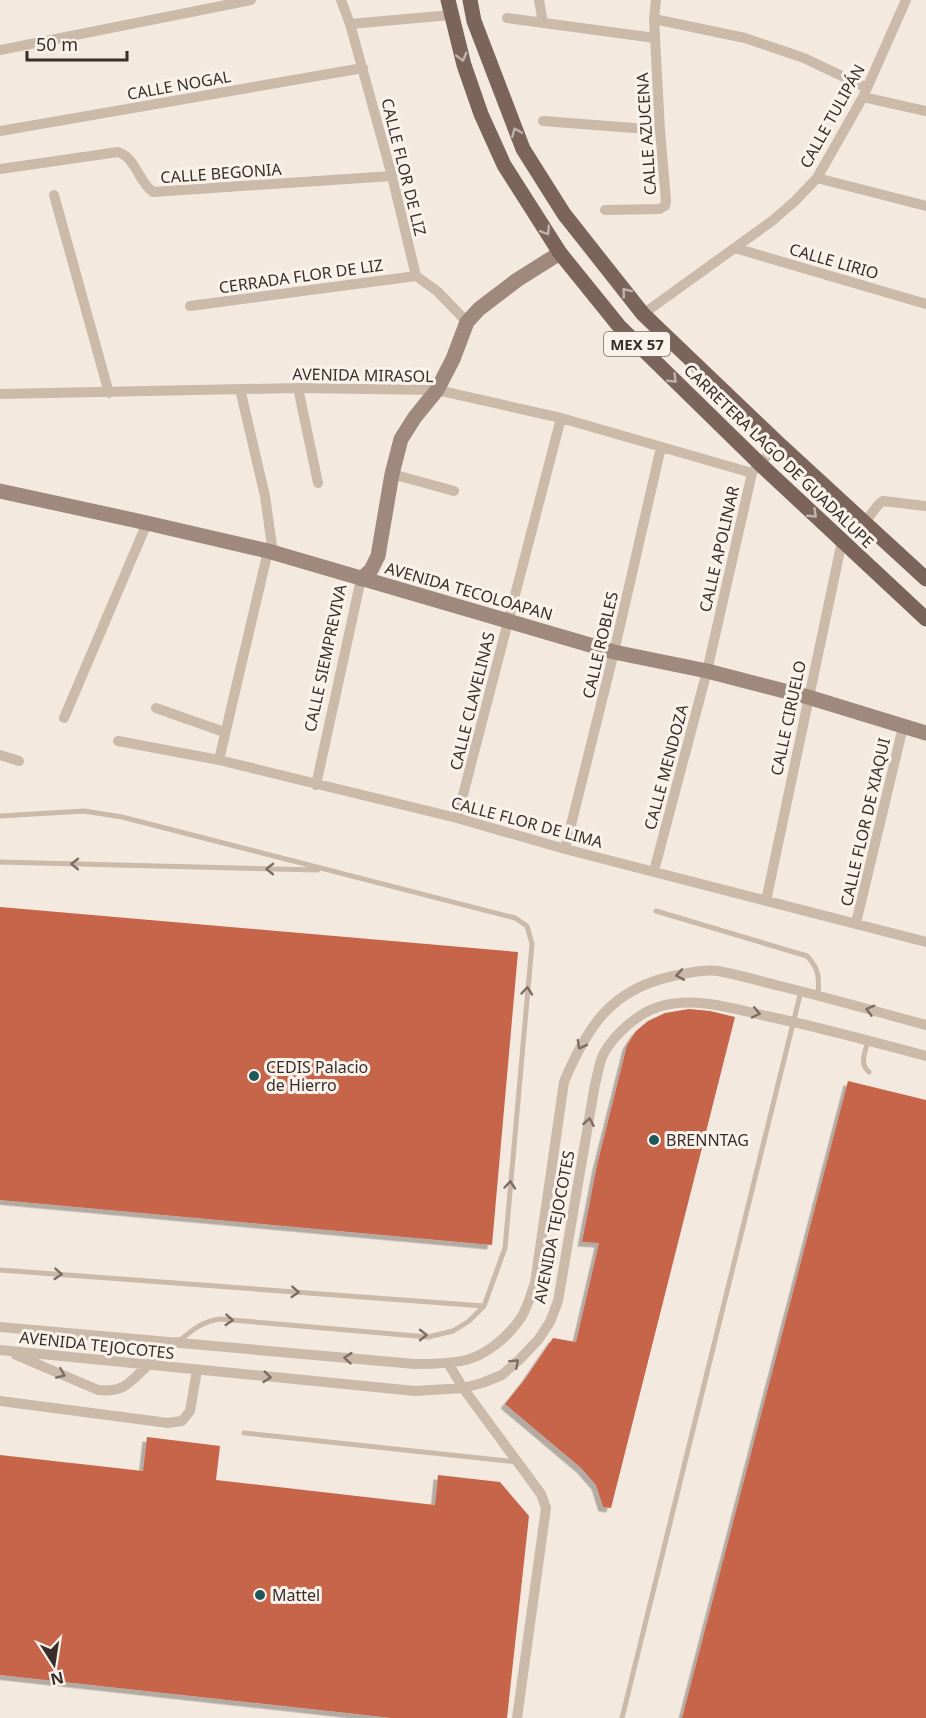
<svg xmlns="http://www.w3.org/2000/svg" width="926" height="1718" font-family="'Noto Sans',sans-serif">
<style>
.building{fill:#c6654a;filter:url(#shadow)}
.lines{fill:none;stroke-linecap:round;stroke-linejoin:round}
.lane{stroke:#cbb9aa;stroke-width:5}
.street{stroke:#cbb9aa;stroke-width:10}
.secondary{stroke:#9f887c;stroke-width:15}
.primary{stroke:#7b655b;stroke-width:15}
.oneway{stroke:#c1b3ab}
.oneway2{stroke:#7b6d64}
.poi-dot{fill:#1f585b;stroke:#faf3ec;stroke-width:2}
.labels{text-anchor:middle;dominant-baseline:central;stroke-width:6;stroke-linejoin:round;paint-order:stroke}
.shield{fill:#faf3ec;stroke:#736964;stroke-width:1.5}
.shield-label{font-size:15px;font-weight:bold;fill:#392e2a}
.street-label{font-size:16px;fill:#392e2a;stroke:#faf3ec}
.poi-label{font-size:16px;fill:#392e2a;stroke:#faf3ec;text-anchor:start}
</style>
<defs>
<filter id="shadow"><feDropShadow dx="-4.5" dy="4.5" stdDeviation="0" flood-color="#0004"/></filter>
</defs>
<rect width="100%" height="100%" fill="#f3e9df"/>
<!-- building -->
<path class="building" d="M 0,907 L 518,952 L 492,1245 L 0,1200 Z
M 689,1009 L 710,1011 L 735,1017 L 611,1508 L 603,1507 L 596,1485 L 581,1468 L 505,1404 L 525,1379 L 553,1338 L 576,1342 L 599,1243 L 582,1242 L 597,1165 L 627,1045 L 636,1031 L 648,1021 L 665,1013 Z
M 848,1081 L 926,1100 L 926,1718 L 682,1718 Z
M 147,1437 L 220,1446 L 216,1480 L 435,1505 L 438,1475 L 500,1482 L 529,1516 L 507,1718 L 392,1718 L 0,1675 L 0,1455 L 143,1471 Z"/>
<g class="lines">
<!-- lane -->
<path class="lane" d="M 0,816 L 84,811 L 122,817 L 515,918 L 527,926 L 532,944 L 505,1248 L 484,1306 L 469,1321 L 453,1331 L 428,1337 L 220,1319 C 203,1321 192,1330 179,1341
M 0,862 L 318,870
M 656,911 L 807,956 C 820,970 819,978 818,996
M 868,1041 C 865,1052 859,1064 869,1072
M 0,1270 L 484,1306
M 244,1433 L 517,1462
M 622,1718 L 801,991"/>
<!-- street -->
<path class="street" d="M 341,0 L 350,24 L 392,176 L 416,276 L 437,291 L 467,322
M 539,0 L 543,23
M 507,18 L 655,38
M 654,19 L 745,38 L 804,58 L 867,88
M 350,24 L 451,15
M 0,50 L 251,0
M 863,97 L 926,111
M 543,121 L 660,130
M 0,131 L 363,68
M 0,169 L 118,152 C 136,158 138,181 153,192 L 392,176
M 817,178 L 926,206
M 54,195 L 109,393
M 605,210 L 659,209 L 665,206 L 666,201 L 660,130 L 654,19 L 656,0
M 735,248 L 926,304
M 190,306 L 416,276
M 643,314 L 772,221 L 795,201 L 817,178 L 863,97 L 906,0
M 298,388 L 318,483
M 240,389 L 265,496 L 273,553
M 0,394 L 298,388 L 437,390 L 561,418 L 752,473
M 392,474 L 454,491
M 865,522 L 878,505 L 883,501 L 925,506
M 156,708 L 224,732
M 64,718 L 147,523
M 118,741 L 219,760 L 457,818 L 565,849 L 926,942
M 0,755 L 19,761
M 219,760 L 268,551
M 316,785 L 361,579
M 457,818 L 561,418
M 565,849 L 614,652 L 661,447
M 654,871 L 707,671 L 752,473 L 778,443
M 766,901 L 842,541
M 856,923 L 903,727
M 0,1327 L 415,1364 C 432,1364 449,1364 466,1360 C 486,1355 506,1338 518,1322 C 527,1311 530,1296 535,1283 L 564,1082 C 587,1027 611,989 673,976 C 687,973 704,969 718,971 C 739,975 760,981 780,986 C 829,998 878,1012 926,1025
M 0,1350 L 415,1391 L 463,1388 L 482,1383 L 502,1375 L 520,1359 L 538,1340 L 550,1322 L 558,1301 L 595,1084 C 598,1074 599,1062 604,1053 C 614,1035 638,1013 658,1007 C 694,996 731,1008 766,1016 C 820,1027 873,1042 926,1056
M 16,1355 L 98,1390 C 124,1393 130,1382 147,1366 C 156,1357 167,1349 177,1342
M 448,1363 L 463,1388 L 541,1494 L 546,1508 L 517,1718
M 0,1401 L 168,1423 L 182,1421 L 190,1411 L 197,1370"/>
<!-- secondary -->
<path class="secondary" d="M 0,491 L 147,523 L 268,551 L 614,652 L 707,671 L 808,697 L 926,733
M 361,579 L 371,570 L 378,556 L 392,474 L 401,439 L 415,417 L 437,390 L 453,359 L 467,322 L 479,309 L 517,280 L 560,253"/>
<!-- primary -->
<path class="primary" d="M 448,0 L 464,65 L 481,114 L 504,165 L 560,253 L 619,326 L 760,464 L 926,619
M 470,0 L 474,21 L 523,149 L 564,214 L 643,314 L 778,443 L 926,579"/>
</g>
<!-- one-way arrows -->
<defs><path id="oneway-chevron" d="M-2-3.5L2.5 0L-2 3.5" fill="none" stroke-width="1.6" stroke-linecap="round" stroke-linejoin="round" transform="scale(1.5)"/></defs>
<g class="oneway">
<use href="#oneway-chevron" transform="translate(462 57) rotate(75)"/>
<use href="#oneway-chevron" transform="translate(516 132) rotate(-113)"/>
<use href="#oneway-chevron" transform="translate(546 231) rotate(58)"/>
<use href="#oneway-chevron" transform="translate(626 292) rotate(-128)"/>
<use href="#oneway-chevron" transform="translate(673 379) rotate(44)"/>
<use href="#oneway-chevron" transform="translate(813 514) rotate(43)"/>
</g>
<g class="oneway2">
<use href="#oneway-chevron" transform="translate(75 864) rotate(-179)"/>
<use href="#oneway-chevron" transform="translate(270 869) rotate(-179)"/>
<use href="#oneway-chevron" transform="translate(680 975) rotate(170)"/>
<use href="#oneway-chevron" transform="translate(527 991) rotate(-85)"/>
<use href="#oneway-chevron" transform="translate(870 1010) rotate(-165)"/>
<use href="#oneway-chevron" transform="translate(756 1013) rotate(12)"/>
<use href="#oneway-chevron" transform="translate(581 1045) rotate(118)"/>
<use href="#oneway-chevron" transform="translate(589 1122) rotate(-80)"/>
<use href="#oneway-chevron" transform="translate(510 1185) rotate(-85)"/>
<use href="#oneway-chevron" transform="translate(58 1274) rotate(4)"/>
<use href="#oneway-chevron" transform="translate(295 1292) rotate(4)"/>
<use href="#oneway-chevron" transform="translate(229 1320) rotate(4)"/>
<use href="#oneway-chevron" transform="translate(423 1335)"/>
<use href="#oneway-chevron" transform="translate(348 1358) rotate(-175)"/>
<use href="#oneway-chevron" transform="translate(515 1363) rotate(-42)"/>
<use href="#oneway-chevron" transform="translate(61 1374) rotate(23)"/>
<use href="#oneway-chevron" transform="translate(267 1377) rotate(6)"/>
</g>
<!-- markers -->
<g class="poi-dot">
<circle cx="254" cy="1076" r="6"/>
<circle cx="654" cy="1140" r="6"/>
<circle cx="260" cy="1595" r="6"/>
</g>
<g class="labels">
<!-- shield labels -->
<rect class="shield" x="604" y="332" width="66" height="24" rx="4.5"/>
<g class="shield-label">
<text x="637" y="344">MEX 57</text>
</g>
<!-- street labels -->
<g class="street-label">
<text transform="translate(179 85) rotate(-10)">CALLE NOGAL</text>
<text transform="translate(832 116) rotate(-61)">CALLE TULIPÁN</text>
<text transform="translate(646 134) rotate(-94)">CALLE AZUCENA</text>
<text transform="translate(404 167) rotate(76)">CALLE FLOR DE LIZ</text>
<text transform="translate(221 173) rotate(-4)">CALLE BEGONIA</text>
<text transform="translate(834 261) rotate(16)">CALLE LIRIO</text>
<text transform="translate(301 276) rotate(-8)">CERRADA FLOR DE LIZ</text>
<text transform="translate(363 375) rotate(1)">AVENIDA MIRASOL</text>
<text transform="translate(779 456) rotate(44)">CARRETERA LAGO DE GUADALUPE</text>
<text transform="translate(719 549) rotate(-77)">CALLE APOLINAR</text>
<text transform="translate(469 591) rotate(16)">AVENIDA TECOLOAPAN</text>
<text transform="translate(600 645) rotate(-77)">CALLE ROBLES</text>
<text transform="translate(325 658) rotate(-78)">CALLE SIEMPREVIVA</text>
<text transform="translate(472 701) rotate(-76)">CALLE CLAVELINAS</text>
<text transform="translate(788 718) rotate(-78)">CALLE CIRUELO</text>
<text transform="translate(666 767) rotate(-75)">CALLE MENDOZA</text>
<text transform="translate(527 822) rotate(15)">CALLE FLOR DE LIMA</text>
<text transform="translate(865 822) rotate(-77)">CALLE FLOR DE XIAQUI</text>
<text transform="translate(554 1227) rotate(-79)">AVENIDA TEJOCOTES</text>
<text transform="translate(97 1345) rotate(6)">AVENIDA TEJOCOTES</text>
</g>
<!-- poi labels -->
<g class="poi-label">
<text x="266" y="1067">CEDIS Palacio<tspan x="266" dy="18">de Hierro</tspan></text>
<text x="666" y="1140">BRENNTAG</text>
<text x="272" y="1595">Mattel</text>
</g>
</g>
<!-- north arrow -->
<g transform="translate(54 1664) rotate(168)" stroke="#faf3ec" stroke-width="4.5" paint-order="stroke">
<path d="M0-4.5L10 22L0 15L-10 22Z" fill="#392e2a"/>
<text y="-9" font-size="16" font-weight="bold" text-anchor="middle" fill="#392e2a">N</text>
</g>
<!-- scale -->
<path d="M27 51v9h100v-9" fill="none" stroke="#392e2a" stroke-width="3"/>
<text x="36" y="51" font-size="18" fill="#392e2a" stroke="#faf3ec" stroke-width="4.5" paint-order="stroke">50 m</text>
</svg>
